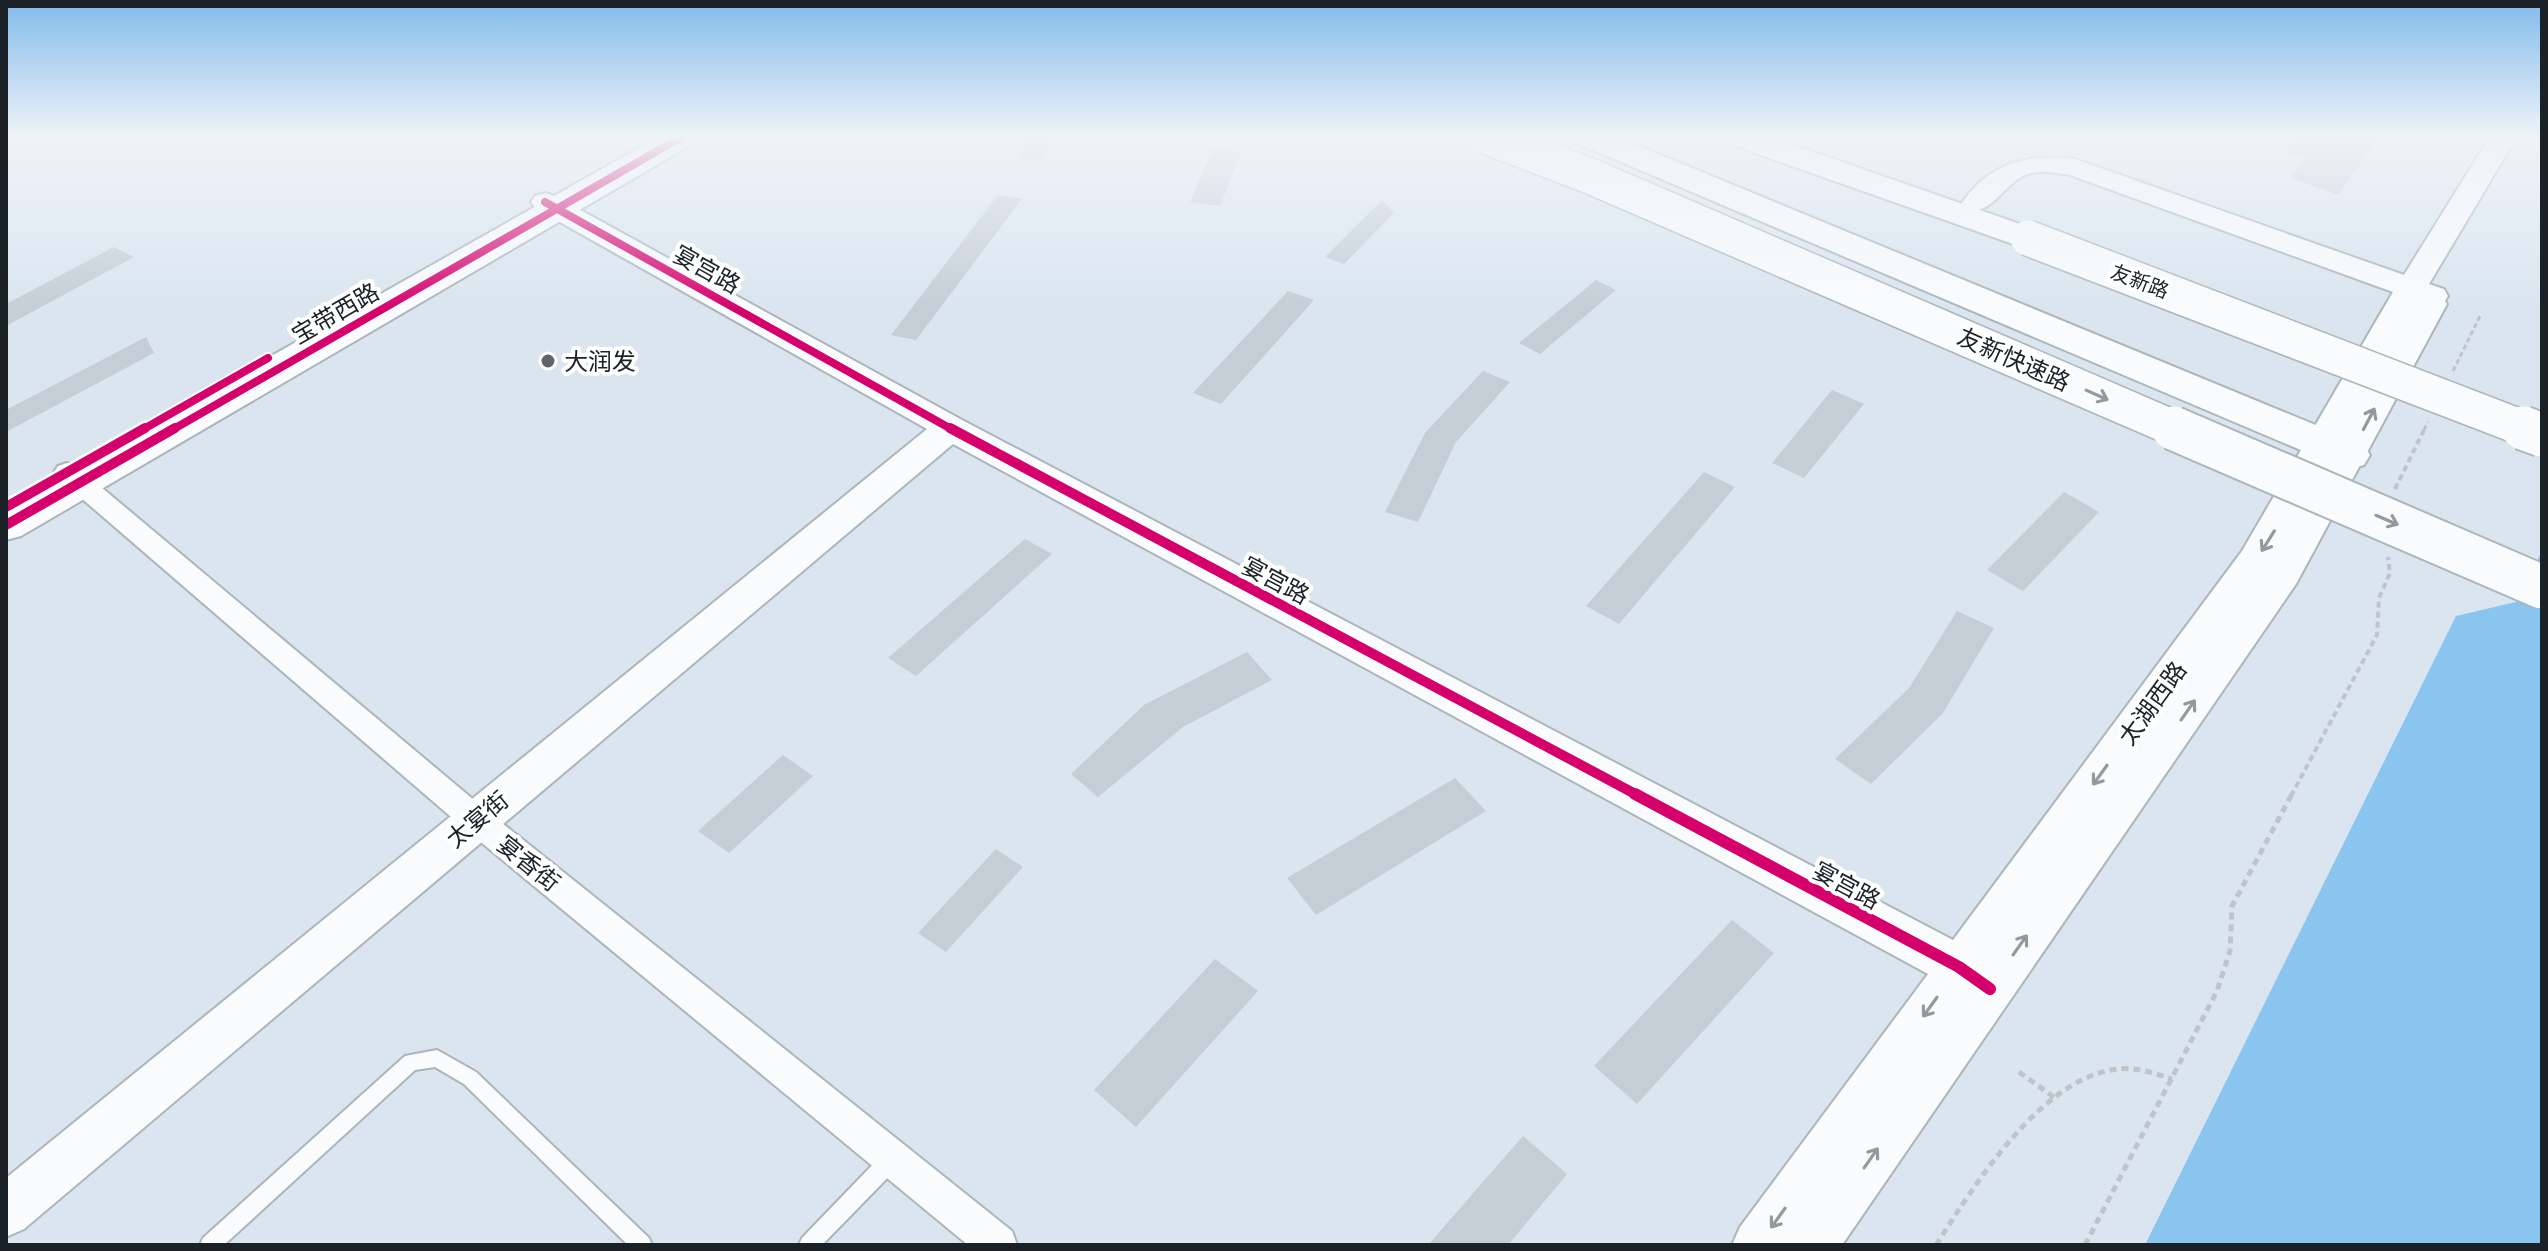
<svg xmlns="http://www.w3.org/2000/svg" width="2548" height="1251" font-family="'Archivo Narrow','Noto Sans SC',sans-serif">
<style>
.water{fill:#8ac5ef}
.building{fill:#c5cdd5}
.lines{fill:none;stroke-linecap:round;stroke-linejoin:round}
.lane-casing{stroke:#acb5bc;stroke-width:4}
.street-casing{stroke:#acb5bc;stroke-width:4}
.secondary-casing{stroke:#acb5bc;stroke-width:4}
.primary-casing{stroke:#acb5bc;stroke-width:4}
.highway-casing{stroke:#acb5bc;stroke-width:4}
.path-far2{stroke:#c0c4c8;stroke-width:3;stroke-dasharray:5 3;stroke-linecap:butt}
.path-far1{stroke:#c0c4c8;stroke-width:4;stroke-dasharray:6 4;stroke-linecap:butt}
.path{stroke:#c0c4c8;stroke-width:5;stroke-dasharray:7 5;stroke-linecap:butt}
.lane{fill:#f9fbfd;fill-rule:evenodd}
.street{fill:#f9fbfd;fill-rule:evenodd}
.secondary{fill:#f9fbfd;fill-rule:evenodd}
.primary{fill:#f9fbfd;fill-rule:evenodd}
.highway{fill:#f9fbfd;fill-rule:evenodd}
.primary-bridge-far1-casing{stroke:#acb5bc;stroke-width:38;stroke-linecap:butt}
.primary-bridge-casing{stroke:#acb5bc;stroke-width:47;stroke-linecap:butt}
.highway-bridge-far1-casing{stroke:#acb5bc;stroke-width:38;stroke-linecap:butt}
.highway-bridge-casing{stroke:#acb5bc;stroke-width:47;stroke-linecap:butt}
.primary-bridge-far1{stroke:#f9fbfd;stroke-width:35}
.primary-bridge{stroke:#f9fbfd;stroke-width:43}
.highway-bridge-far1{stroke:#f9fbfd;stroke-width:35}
.highway-bridge{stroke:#f9fbfd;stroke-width:43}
.cycleway-far2-casing{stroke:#fff;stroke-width:12}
.cycleway-far1-casing{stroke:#fff;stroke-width:15}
.cycleway-casing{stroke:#fff;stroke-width:17}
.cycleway-far2{stroke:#d6006c;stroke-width:8}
.cycleway-far1{stroke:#d6006c;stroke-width:10}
.cycleway{stroke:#d6006c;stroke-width:12}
.oneway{stroke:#95999d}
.poi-dot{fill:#5d666d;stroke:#fff;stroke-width:3}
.labels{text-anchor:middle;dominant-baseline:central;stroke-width:8;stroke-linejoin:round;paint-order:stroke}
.far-street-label{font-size:20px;fill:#1a2127;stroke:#fff}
.street-label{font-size:24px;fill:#1a2127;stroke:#fff}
.poi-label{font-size:24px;fill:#1a2127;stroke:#fff;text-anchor:start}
</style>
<rect width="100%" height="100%" fill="#dae5ef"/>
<!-- water -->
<path class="water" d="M 2542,550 L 2542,1245 L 2145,1245 L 2456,616 L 2520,601 Z"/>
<!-- building -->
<path class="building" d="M 1029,135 L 1054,135 L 1042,161 L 1018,159 Z
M 2297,135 L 2381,135 L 2338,195 L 2290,178 L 2305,158 L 2285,152 Z
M 1213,149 L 1241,152 L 1220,206 L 1190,202 Z
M 998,195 L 1022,199 L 916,340 L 891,335 Z
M 1382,200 L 1394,213 L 1344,264 L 1325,257 Z
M 114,247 L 134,257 L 6,326 L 6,304 Z
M 1596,280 L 1616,290 L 1540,354 L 1519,343 Z
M 1288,291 L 1314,300 L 1221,404 L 1193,393 Z
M 146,337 L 154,353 L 6,432 L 6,410 Z
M 1483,371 L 1510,382 L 1456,442 L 1418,522 L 1385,512 L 1425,433 Z
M 1832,390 L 1864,404 L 1804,478 L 1772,463 Z
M 1704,472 L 1735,487 L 1619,624 L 1586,606 Z
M 2064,492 L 2099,512 L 2023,591 L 1987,570 Z
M 1025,539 L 1052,554 L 916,676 L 888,658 Z
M 1957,611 L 1994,628 L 1943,713 L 1871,784 L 1835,759 L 1909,688 Z
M 1247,652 L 1272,680 L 1183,727 L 1098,797 L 1071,774 L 1144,705 Z
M 783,755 L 813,776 L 729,853 L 698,831 Z
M 1455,778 L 1486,811 L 1316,915 L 1287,878 Z
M 996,849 L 1023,867 L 946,952 L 918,933 Z
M 1732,920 L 1774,953 L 1637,1104 L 1594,1066 Z
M 1215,959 L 1258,991 L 1136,1127 L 1094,1090 Z
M 1523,1136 L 1567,1174 L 1508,1245 L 1428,1245 Z"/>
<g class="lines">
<!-- lane casing -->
<g class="lane-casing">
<path id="lane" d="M 437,1050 L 476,1072 L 649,1238 L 652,1245 L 628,1245 L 464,1084 L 435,1067 L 415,1070 L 224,1245 L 200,1245 L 203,1238 L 405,1056 Z
M 892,1150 L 899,1152 L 901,1159 L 899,1166 L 822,1245 L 799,1245 L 802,1238 L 885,1152 Z"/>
</g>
<!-- street casing -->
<g class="street-casing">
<path id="street" d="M 67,463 L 76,466 L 487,811 L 1012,1231 L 1017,1245 L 968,1245 L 465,829 L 58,478 L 54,472 L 58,466 Z"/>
</g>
<!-- secondary casing -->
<g class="secondary-casing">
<path id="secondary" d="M 2491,135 L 2518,135 L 2429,284 L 2444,289 L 2448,296 L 2445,301 L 2447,304 L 2296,584 L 1842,1245 L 1732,1245 L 1740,1227 L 1928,974 L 953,444 L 24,1229 L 6,1237 L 6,1178 L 927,429 L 535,208 L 531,202 L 535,196 L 545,193 L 555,196 L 962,420 L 1953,940 L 2242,551 L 2393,292 L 2070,175 C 2058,173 2043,170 2031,173 C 2004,180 1994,217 1965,210 L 1961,204 C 1989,163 2027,153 2075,159 L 2404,275 Z"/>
</g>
<!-- primary casing -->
<g class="primary-casing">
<path id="primary" d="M 662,135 L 701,135 L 696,142 L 21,536 L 6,540 L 6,506 Z
M 1719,135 L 1765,135 L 2040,231 L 2045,238 L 2040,245 L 2028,248 L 2016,245 L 1724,142 Z"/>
</g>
<!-- highway casing -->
<g class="highway-casing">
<path id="highway" d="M 1569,135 L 1612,135 L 2364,445 L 2370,455 L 2364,465 L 2350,469 L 2336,465 L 1574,142 Z"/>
</g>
<!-- path-far2 -->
<path class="path-far2" d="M 2453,371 L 2481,314
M 2424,430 L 2428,422"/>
<!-- path-far1 -->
<path class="path-far1" d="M 2395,489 L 2425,428
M 2291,796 L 2377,635 L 2379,598 L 2390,573 L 2388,557"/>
<!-- path -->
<path class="path" d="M 2019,1072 L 2055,1098
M 1936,1245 C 1974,1186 2041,1077 2118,1069 C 2137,1067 2154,1073 2172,1079
M 2085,1245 L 2217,991 L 2230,951 L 2232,906 L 2292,794"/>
<!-- lane -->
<use href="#lane" class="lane"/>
<!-- street -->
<use href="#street" class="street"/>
<!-- secondary -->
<use href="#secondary" class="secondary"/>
<!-- primary -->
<use href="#primary" class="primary"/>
<!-- highway -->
<use href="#highway" class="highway"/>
<!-- primary-bridge-far1 casing -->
<g class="primary-bridge-far1-casing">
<path id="primary-bridge-far1" d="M 2028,238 L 2528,430"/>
</g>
<!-- primary-bridge casing -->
<g class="primary-bridge-casing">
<path id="primary-bridge" d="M 2523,428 L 2542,435"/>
</g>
<!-- highway-bridge-far1 casing -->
<g class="highway-bridge-far1-casing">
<path id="highway-bridge-far1" d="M 1483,135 L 1590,176 L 2178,430"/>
</g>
<!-- highway-bridge casing -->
<g class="highway-bridge-casing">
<path id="highway-bridge" d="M 2173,428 L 2542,587"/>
</g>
<!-- primary-bridge-far1 -->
<use href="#primary-bridge-far1" class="primary-bridge-far1"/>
<!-- primary-bridge -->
<use href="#primary-bridge" class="primary-bridge"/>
<!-- highway-bridge-far1 -->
<use href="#highway-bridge-far1" class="highway-bridge-far1"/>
<!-- highway-bridge -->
<use href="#highway-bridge" class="highway-bridge"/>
<!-- cycleway-far2 casing -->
<g class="cycleway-far2-casing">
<path id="cycleway-far2" d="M 545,202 L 953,430
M 142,430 L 268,358
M 172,430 L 685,135"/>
</g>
<!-- cycleway-far1 casing -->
<g class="cycleway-far1-casing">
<path id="cycleway-far1" d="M 950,428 L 1639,796
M 6,507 L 145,428
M 6,525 L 175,428"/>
</g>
<!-- cycleway casing -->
<g class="cycleway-casing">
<path id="cycleway" d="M 1635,794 L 1959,967 L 1990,989"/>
</g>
<!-- cycleway-far2 -->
<use href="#cycleway-far2" class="cycleway-far2"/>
<!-- cycleway-far1 -->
<use href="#cycleway-far1" class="cycleway-far1"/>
<!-- cycleway -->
<use href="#cycleway" class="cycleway"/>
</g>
<!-- one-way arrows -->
<defs><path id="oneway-shaft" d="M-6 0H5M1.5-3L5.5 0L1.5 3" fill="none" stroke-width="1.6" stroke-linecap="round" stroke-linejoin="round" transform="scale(2)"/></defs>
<g class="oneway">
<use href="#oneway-shaft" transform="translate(2097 395) rotate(24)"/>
<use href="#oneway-shaft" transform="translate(2369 419) rotate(-62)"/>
<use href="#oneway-shaft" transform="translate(2387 520) rotate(23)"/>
<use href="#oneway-shaft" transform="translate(2268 541) rotate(122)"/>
<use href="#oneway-shaft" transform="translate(2188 710) rotate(-55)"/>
<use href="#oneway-shaft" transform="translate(2100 775) rotate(126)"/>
<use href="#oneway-shaft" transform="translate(2020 945) rotate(-55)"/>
<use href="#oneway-shaft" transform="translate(1930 1007) rotate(126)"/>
<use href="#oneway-shaft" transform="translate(1871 1158) rotate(-55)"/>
<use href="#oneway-shaft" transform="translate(1778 1218) rotate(126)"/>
</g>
<!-- sky -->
<linearGradient id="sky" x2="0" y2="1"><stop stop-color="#82bbeb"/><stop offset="0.44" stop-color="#eef3f8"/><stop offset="1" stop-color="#eef3f8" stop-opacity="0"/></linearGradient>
<rect width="2548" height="310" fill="url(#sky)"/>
<!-- markers -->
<circle class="poi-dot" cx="548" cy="361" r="8"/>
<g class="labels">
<!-- far-street labels -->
<g class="far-street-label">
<text transform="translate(2140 281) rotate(21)">友新路</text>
</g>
<!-- street labels -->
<g class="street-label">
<text transform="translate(707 269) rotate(29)">宴宫路</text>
<text transform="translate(335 313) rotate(-30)">宝带西路</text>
<text transform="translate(2014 359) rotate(24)">友新快速路</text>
<text transform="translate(1276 580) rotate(28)">宴宫路</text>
<text transform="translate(2152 703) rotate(-54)">太湖西路</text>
<text transform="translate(477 819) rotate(-40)">太宴街</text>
<text transform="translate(529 863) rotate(39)">宴香街</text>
<text transform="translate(1847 885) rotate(28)">宴宫路</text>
</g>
<!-- poi labels -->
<g class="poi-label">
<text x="564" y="361">大润发</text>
</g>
</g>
<!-- border -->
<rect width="2548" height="1251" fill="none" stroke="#1a2127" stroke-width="16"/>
</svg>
